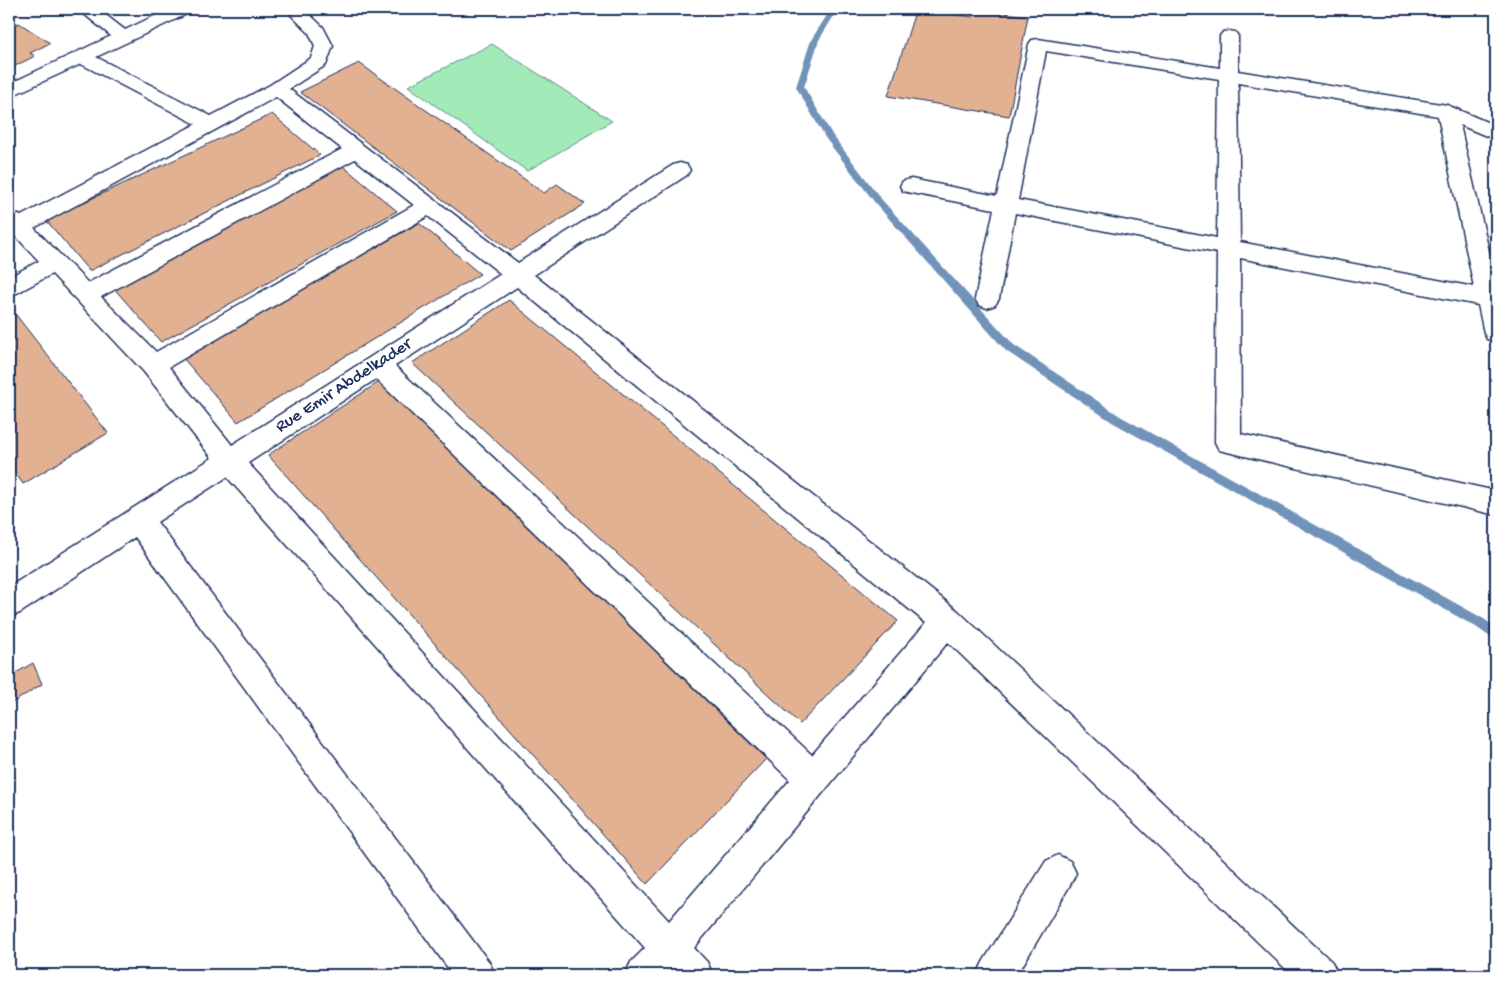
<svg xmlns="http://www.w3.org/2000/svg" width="1505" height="984" font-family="'Gochi Hand',sans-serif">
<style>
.green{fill:#a2eab8;stroke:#5e8c8b}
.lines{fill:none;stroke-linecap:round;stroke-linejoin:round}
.stream{fill:#7193b9;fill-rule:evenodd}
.building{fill:#e1b192;stroke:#1b2f5e}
.street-casing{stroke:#1b2f5e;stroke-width:3}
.street{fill:#fff;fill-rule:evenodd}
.labels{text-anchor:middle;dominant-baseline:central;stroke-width:4.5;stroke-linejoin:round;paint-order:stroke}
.street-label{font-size:18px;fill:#1b2f5e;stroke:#fff}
</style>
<rect width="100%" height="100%" fill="#fff"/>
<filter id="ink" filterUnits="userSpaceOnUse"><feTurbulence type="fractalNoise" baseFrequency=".02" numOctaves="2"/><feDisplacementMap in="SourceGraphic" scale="10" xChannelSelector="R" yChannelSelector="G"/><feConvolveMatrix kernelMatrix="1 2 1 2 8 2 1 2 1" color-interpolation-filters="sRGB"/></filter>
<g filter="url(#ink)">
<!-- green -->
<path class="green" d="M 492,44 L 612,121 L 527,171 L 408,86 Z"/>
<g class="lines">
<!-- stream -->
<path class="stream" d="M 831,9 L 838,9 L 819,40 L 804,87 L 833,136 L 882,200 L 1014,345 L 1120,416 L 1484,619 L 1496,628 L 1496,641 L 1476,627 L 1112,422 L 1006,351 L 876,204 L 826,139 L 796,87 L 811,40 Z"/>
</g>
<!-- building -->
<path class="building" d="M 916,9 L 973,17 L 975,9 L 1005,9 L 1004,13 L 1028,16 L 1009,116 L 888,96 Z
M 19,23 L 50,43 L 30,53 L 35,56 L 9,69 L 9,27 Z
M 359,63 L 544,193 L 557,184 L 585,204 L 511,251 L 300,92 Z
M 272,114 L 320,155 L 89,271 L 46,220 Z
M 343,166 L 397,211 L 161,342 L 111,285 Z
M 419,223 L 480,274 L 238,422 L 182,357 Z
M 509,300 L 898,621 L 800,724 L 412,363 Z
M 9,306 L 108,433 L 23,484 L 9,464 Z
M 379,382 L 766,759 L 647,884 L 268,455 Z
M 33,663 L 42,684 L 9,705 L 9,677 Z"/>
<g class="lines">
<!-- street casing -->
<g class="street-casing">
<path id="street" d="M 78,9 L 98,9 L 125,30 L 169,9 L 192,9 L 189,13 L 96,57 L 211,116 L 270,85 L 311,58 L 315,46 L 309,33 L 285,9 L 304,9 L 323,27 L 333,46 L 326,65 L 289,89 L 518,263 L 673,165 L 680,163 L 687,165 L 690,170 L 687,175 L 534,275 L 958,611 L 1332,962 L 1338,975 L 1292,975 L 948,642 L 694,948 L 707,962 L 713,975 L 625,975 L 631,962 L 645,948 L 227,477 L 157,522 L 489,962 L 495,975 L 453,975 L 135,537 L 20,613 L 9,617 L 9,587 L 212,458 L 144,372 L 52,274 L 17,293 L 9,295 L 9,277 L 39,261 L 9,229 L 9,211 L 21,216 L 196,124 L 81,64 L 9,97 L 9,84 L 111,36 ZM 276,97 L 342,149 L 88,283 L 34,228 ZM 355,159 L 414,205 L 156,352 L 101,297 ZM 428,216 L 501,274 L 232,445 L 169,367 ZM 517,287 L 926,623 L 812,755 L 395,366 ZM 376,379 L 790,780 L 669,921 L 248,463 Z
M 1229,31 L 1235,32 L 1238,36 L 1238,71 L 1447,105 L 1496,126 L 1496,140 L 1460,125 L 1496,282 L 1496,342 L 1487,339 L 1484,333 L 1478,305 L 1240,258 L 1241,434 L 1496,491 L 1496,515 L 1219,450 L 1215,442 L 1217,253 L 1015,213 L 999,299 L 995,305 L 987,308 L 979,305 L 975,299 L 994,209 L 911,193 L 903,191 L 900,186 L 903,181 L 911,179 L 997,196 L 1029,44 L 1032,40 L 1038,39 L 1220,68 L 1220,36 L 1223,32 ZM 1046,51 L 1219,79 L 1217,238 L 1018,200 ZM 1238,83 L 1438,116 L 1474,287 L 1240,242 Z
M 1058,855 L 1070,861 L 1076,873 L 1070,885 L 1017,975 L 977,975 L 983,962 L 1046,861 Z"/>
</g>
<!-- street -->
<use href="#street" class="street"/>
</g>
</g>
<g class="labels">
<!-- street labels -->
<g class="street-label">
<text transform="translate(344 386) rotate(-33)">Rue Emir Abdelkader</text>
</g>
</g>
<!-- margin -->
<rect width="1505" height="984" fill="none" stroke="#fff" stroke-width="30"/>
<rect x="15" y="15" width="1475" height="954" fill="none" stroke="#1b2f5e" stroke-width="2" filter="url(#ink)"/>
</svg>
